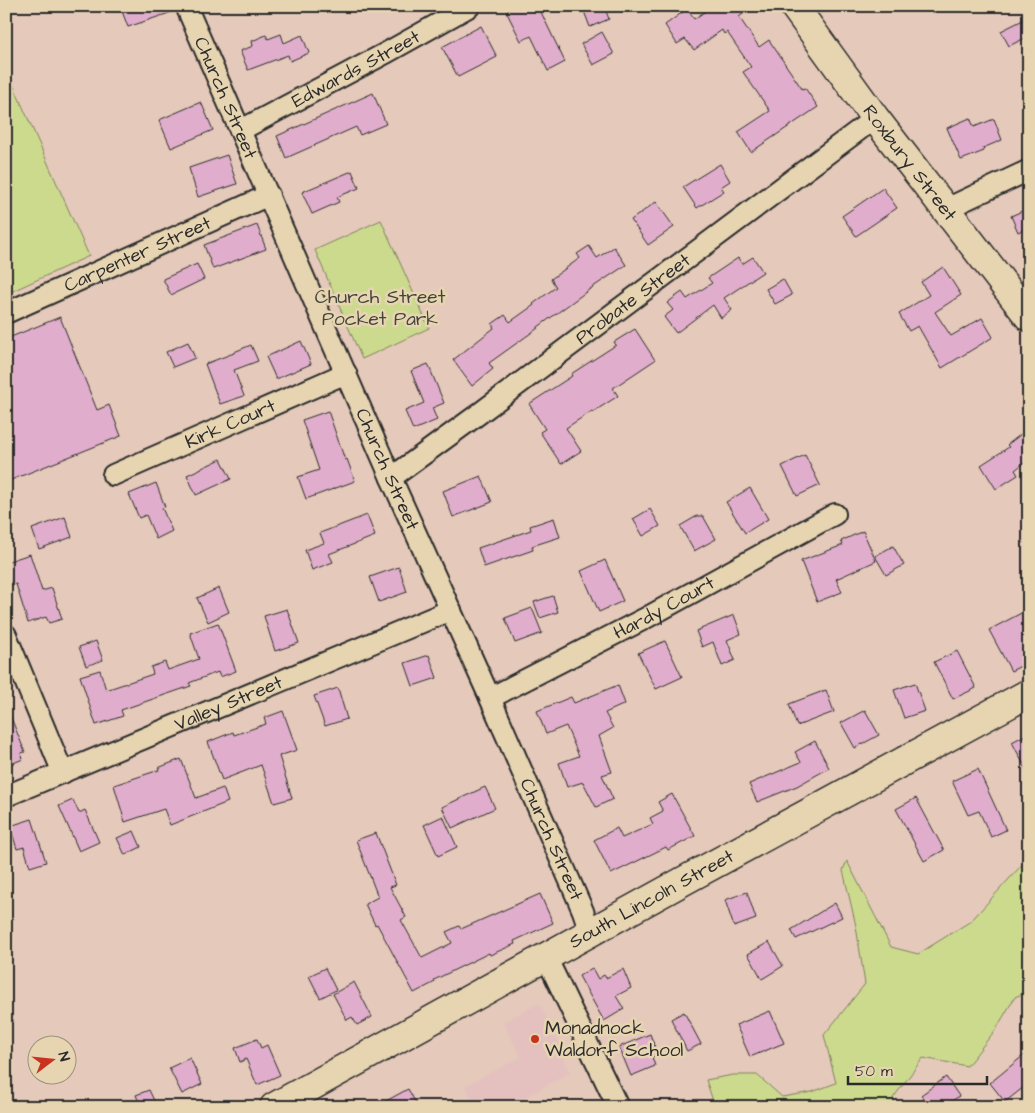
<svg xmlns="http://www.w3.org/2000/svg" width="1035" height="1113" font-family="'Architects Daughter',sans-serif">
<style>
.built{fill:#e4c1bf}
.green{fill:#ccda8e;stroke:#7c825c}
.building{fill:#e0aecc;stroke:#2b2b2b}
.lines{fill:none;stroke-linecap:round;stroke-linejoin:round}
.street-casing{stroke:#2b2b2b;stroke-width:24}
.secondary-casing{stroke:#2b2b2b;stroke-width:31}
.street{stroke:#e7d5b2;stroke-width:20}
.secondary{stroke:#e7d5b2;stroke-width:28}
.poi-dot{fill:#c8321e;stroke:#e7d5b2;stroke-width:2}
.labels{text-anchor:middle;dominant-baseline:central;stroke-width:5;stroke-linejoin:round;paint-order:stroke}
.street-label{font-size:19px;fill:#2b2b2b;stroke:#e7d5b2}
.park-label{font-size:19px;fill:#43453a;stroke:#e7d5b2}
.poi-label{font-size:19px;fill:#2b2b2b;stroke:#e7d5b2;text-anchor:start}
</style>
<rect width="100%" height="100%" fill="#e5c9ba"/>
<filter id="ink" filterUnits="userSpaceOnUse"><feTurbulence type="fractalNoise" baseFrequency=".02" numOctaves="2"/><feDisplacementMap in="SourceGraphic" scale="10" xChannelSelector="R" yChannelSelector="G"/><feConvolveMatrix kernelMatrix="1 2 1 2 8 2 1 2 1" color-interpolation-filters="sRGB"/></filter>
<g filter="url(#ink)">
<!-- built -->
<path class="built" d="M 539,1003 L 567,1057 L 563,1059 L 570,1073 L 506,1107 L 476,1107 L 465,1086 L 521,1057 L 503,1022 Z"/>
<!-- green -->
<path class="green" d="M 6,69 L 89,256 L 6,294 Z
M 381,220 L 429,328 L 362,359 L 315,250 Z
M 1029,857 L 1029,991 L 1015,997 L 996,1029 L 967,1066 L 923,1058 L 893,1098 L 896,1107 L 715,1107 L 706,1080 L 733,1075 L 757,1075 L 782,1097 L 812,1092 L 836,1083 L 824,1035 L 865,984 L 856,926 L 843,870 L 847,861 L 891,947 L 918,954 L 971,921 Z"/>
<!-- building -->
<path class="building" d="M 120,6 L 174,6 L 175,11 L 128,27 Z
M 515,6 L 538,6 L 565,62 L 548,71 L 531,36 L 521,41 L 506,11 Z
M 582,6 L 604,6 L 609,19 L 590,27 Z
M 713,6 L 754,6 L 739,17 L 759,47 L 769,40 L 802,89 L 805,88 L 818,107 L 751,152 L 738,132 L 770,111 L 743,72 L 751,67 L 727,32 L 724,34 L 722,30 L 694,50 L 685,39 L 677,44 L 665,25 L 687,9 L 694,19 Z
M 1029,17 L 1029,36 L 1009,46 L 1001,31 Z
M 481,26 L 497,57 L 458,77 L 442,47 Z
M 602,32 L 614,54 L 593,65 L 581,44 Z
M 281,34 L 284,43 L 302,35 L 309,53 L 290,61 L 288,55 L 248,70 L 240,51 L 253,46 L 252,41 L 266,35 L 268,39 Z
M 373,93 L 386,124 L 360,135 L 356,127 L 286,158 L 277,136 Z
M 201,102 L 213,130 L 171,148 L 159,120 Z
M 970,118 L 974,127 L 994,119 L 1002,140 L 983,148 L 984,151 L 961,160 L 947,128 Z
M 227,155 L 237,184 L 198,197 L 189,168 Z
M 720,164 L 730,181 L 721,187 L 724,191 L 697,208 L 683,187 Z
M 352,171 L 359,188 L 337,197 L 339,202 L 312,214 L 302,192 Z
M 883,188 L 897,208 L 856,236 L 842,216 Z
M 656,202 L 674,227 L 648,245 L 631,220 Z
M 1029,208 L 1029,227 L 1018,232 L 1011,216 Z
M 257,225 L 266,249 L 213,269 L 204,245 Z
M 589,246 L 597,258 L 614,247 L 626,265 L 590,289 L 538,327 L 538,328 L 489,363 L 493,369 L 472,386 L 453,360 L 494,328 L 492,324 L 505,315 L 510,322 L 534,305 L 533,304 L 556,287 L 551,279 L 580,258 L 577,254 Z
M 753,257 L 763,272 L 724,298 L 732,310 L 721,318 L 713,305 L 676,333 L 664,317 L 673,310 L 667,303 L 682,292 L 687,299 L 712,283 L 708,278 L 738,258 L 742,264 Z
M 197,264 L 204,279 L 171,295 L 163,279 Z
M 943,267 L 961,295 L 935,312 L 951,336 L 982,318 L 993,337 L 942,368 L 918,326 L 909,331 L 899,314 L 929,295 L 921,282 Z
M 783,279 L 792,295 L 775,304 L 766,289 Z
M 60,317 L 97,410 L 109,405 L 121,436 L 6,482 L 6,339 Z
M 635,329 L 655,360 L 613,388 L 618,396 L 593,412 L 592,411 L 566,428 L 581,451 L 561,464 L 540,432 L 545,429 L 529,404 L 572,376 L 571,374 L 616,345 L 614,342 Z
M 301,341 L 311,364 L 276,379 L 266,357 Z
M 188,342 L 195,358 L 173,367 L 166,352 Z
M 251,345 L 258,361 L 234,370 L 244,396 L 220,404 L 205,364 L 234,353 L 234,352 Z
M 428,364 L 444,403 L 432,408 L 437,420 L 413,430 L 405,411 L 424,403 L 411,371 Z
M 328,411 L 345,460 L 347,459 L 355,481 L 306,499 L 298,477 L 319,470 L 302,420 Z
M 1029,428 L 1029,459 L 1015,470 L 1018,475 L 996,489 L 981,465 L 1009,447 L 1007,445 Z
M 805,455 L 820,485 L 797,496 L 782,466 Z
M 221,459 L 231,479 L 196,495 L 187,475 Z
M 481,476 L 492,502 L 453,517 L 443,491 Z
M 156,483 L 165,507 L 162,508 L 172,531 L 156,539 L 146,515 L 139,518 L 129,494 Z
M 750,488 L 768,519 L 745,533 L 726,502 Z
M 650,509 L 660,526 L 643,536 L 633,519 Z
M 367,515 L 375,536 L 329,554 L 333,562 L 312,570 L 305,550 L 324,543 L 320,533 Z
M 697,516 L 703,516 L 716,539 L 694,551 L 680,526 Z
M 65,517 L 72,537 L 39,549 L 32,529 Z
M 554,518 L 560,537 L 532,546 L 533,550 L 484,567 L 478,548 L 531,530 L 530,526 Z
M 863,531 L 876,561 L 836,579 L 842,592 L 817,602 L 801,561 L 843,545 L 841,541 Z
M 893,546 L 904,565 L 886,575 L 875,556 Z
M 30,554 L 42,591 L 52,588 L 62,619 L 49,623 L 46,617 L 28,623 L 16,584 L 11,585 L 6,570 L 6,562 Z
M 605,560 L 623,601 L 599,612 L 581,571 Z
M 399,567 L 407,592 L 379,602 L 370,577 Z
M 219,588 L 229,612 L 208,622 L 197,598 Z
M 553,596 L 558,612 L 540,618 L 534,602 Z
M 532,608 L 542,633 L 515,643 L 505,618 Z
M 287,609 L 299,643 L 275,651 L 264,616 Z
M 1029,609 L 1029,662 L 1011,671 L 989,630 Z
M 734,615 L 741,634 L 727,640 L 735,660 L 722,666 L 713,642 L 702,647 L 696,631 Z
M 218,623 L 236,671 L 220,677 L 218,672 L 189,683 L 191,686 L 121,710 L 123,716 L 96,725 L 80,676 L 100,670 L 106,690 L 153,674 L 151,667 L 165,662 L 168,670 L 199,659 L 190,633 Z
M 96,641 L 103,660 L 86,666 L 79,647 Z
M 665,641 L 682,677 L 656,689 L 638,653 Z
M 957,651 L 976,688 L 953,699 L 934,662 Z
M 429,655 L 437,678 L 413,686 L 405,663 Z
M 915,683 L 925,711 L 904,718 L 894,690 Z
M 618,685 L 625,704 L 605,713 L 613,728 L 599,736 L 612,772 L 602,775 L 613,799 L 596,807 L 583,782 L 567,787 L 559,763 L 579,756 L 566,726 L 546,734 L 537,711 L 571,697 L 574,703 Z
M 338,688 L 347,719 L 325,726 L 314,696 Z
M 826,690 L 834,712 L 797,726 L 789,704 Z
M 7,708 L 25,752 L 21,753 L 23,759 L 6,766 Z
M 865,710 L 879,735 L 855,748 L 841,723 Z
M 283,711 L 297,750 L 279,756 L 292,798 L 274,803 L 261,765 L 222,780 L 208,742 L 233,732 L 234,735 L 266,724 L 264,718 Z
M 1029,733 L 1029,775 L 1012,742 Z
M 815,741 L 829,768 L 797,786 L 757,802 L 749,784 L 801,762 L 795,752 Z
M 181,759 L 196,798 L 223,788 L 228,802 L 170,825 L 164,809 L 125,822 L 114,785 L 159,770 L 158,768 Z
M 978,769 L 1006,830 L 991,837 L 979,811 L 968,815 L 952,781 Z
M 485,787 L 495,808 L 452,828 L 442,807 Z
M 672,794 L 695,836 L 668,850 L 666,847 L 611,874 L 594,840 L 617,828 L 622,838 L 653,824 L 650,818 L 663,811 L 658,802 Z
M 916,798 L 944,850 L 924,861 L 896,809 Z
M 73,800 L 79,813 L 85,810 L 99,842 L 79,851 L 59,806 Z
M 443,816 L 457,847 L 438,856 L 424,825 Z
M 32,819 L 46,862 L 30,867 L 24,847 L 17,849 L 10,826 Z
M 134,831 L 141,847 L 125,855 L 117,838 Z
M 376,833 L 396,885 L 390,887 L 406,917 L 401,920 L 422,958 L 452,943 L 446,932 L 459,926 L 461,929 L 540,894 L 553,923 L 514,941 L 515,944 L 490,955 L 489,953 L 434,980 L 435,982 L 414,993 L 377,924 L 375,925 L 365,904 L 378,897 L 356,840 Z
M 747,892 L 756,919 L 734,927 L 725,900 Z
M 835,903 L 842,917 L 796,939 L 791,930 Z
M 769,942 L 783,966 L 762,979 L 748,954 Z
M 325,968 L 336,990 L 320,998 L 309,976 Z
M 592,968 L 598,979 L 604,975 L 606,978 L 623,969 L 631,988 L 616,996 L 624,1009 L 604,1021 L 579,976 Z
M 354,982 L 372,1017 L 357,1025 L 352,1017 L 347,1020 L 333,994 Z
M 770,1011 L 784,1043 L 750,1057 L 736,1025 Z
M 684,1012 L 701,1044 L 687,1051 L 671,1019 Z
M 650,1034 L 658,1055 L 652,1057 L 655,1066 L 631,1076 L 619,1047 Z
M 257,1039 L 261,1048 L 267,1045 L 280,1075 L 257,1085 L 246,1059 L 240,1062 L 235,1048 Z
M 1029,1051 L 1029,1083 L 1005,1102 L 990,1083 Z
M 190,1058 L 202,1084 L 182,1094 L 169,1068 Z
M 946,1077 L 959,1096 L 944,1107 L 929,1107 L 921,1095 Z
M 408,1089 L 418,1107 L 375,1107 Z
M 149,1090 L 157,1107 L 141,1107 L 136,1095 Z"/>
<g class="lines">
<!-- street casing -->
<g class="street-casing">
<g id="street">
<path id="s1" d="M 186,6 L 391,478 L 490,698 L 583,911 L 590,932"/>
<path id="s2" d="M 241,130 L 386,53 L 470,6"/>
<path d="M 946,209 L 1029,170"/>
<path id="s3" d="M 6,313 L 269,195"/>
<path id="s4" d="M 113,475 L 346,373"/>
<path id="s5" d="M 391,478 L 480,413 L 875,118"/>
<path d="M 6,635 L 63,773"/>
<path id="s6" d="M 490,698 L 644,619 L 835,514"/>
<path id="s7" d="M 6,796 L 451,610"/>
<path d="M 546,957 L 618,1107"/>
</g>
</g>
<!-- secondary casing -->
<g class="secondary-casing">
<g id="secondary">
<path id="s8" d="M 794,6 L 875,118 L 1029,317"/>
<path id="s9" d="M 274,1107 L 687,879 L 1029,693"/>
</g>
</g>
<!-- street -->
<use href="#street" class="street"/>
<!-- secondary -->
<use href="#secondary" class="secondary"/>
</g>
</g>
<!-- markers -->
<circle class="poi-dot" cx="535" cy="1039" r="5"/>
<g class="labels">
<!-- street labels -->
<g class="street-label">
<text stroke="none"><textPath href="#s2" startOffset="130">Edwards Street</textPath></text>
<text stroke="none"><textPath href="#s1" startOffset="100">Church Street</textPath></text>
<text stroke="none"><textPath href="#s8" startOffset="195">Roxbury Street</textPath></text>
<text stroke="none"><textPath href="#s3" startOffset="144">Carpenter Street</textPath></text>
<text stroke="none"><textPath href="#s5" startOffset="301">Probate Street</textPath></text>
<text stroke="none"><textPath href="#s4" startOffset="128">Kirk Court</textPath></text>
<text stroke="none"><textPath href="#s1" startOffset="505">Church Street</textPath></text>
<text stroke="none"><textPath href="#s6" startOffset="196">Hardy Court</textPath></text>
<text stroke="none"><textPath href="#s7" startOffset="241">Valley Street</textPath></text>
<text stroke="none"><textPath href="#s1" startOffset="910">Church Street</textPath></text>
<text stroke="none"><textPath href="#s9" startOffset="431">South Lincoln Street</textPath></text>
</g>
<!-- park labels -->
<g class="park-label">
<text x="380" y="297">Church Street<tspan x="380" dy="22">Pocket Park</tspan></text>
</g>
<!-- poi labels -->
<g class="poi-label">
<text x="545" y="1028">Monadnock<tspan x="545" dy="22">Waldorf School</tspan></text>
</g>
</g>
<!-- margin -->
<rect width="1035" height="1113" fill="none" stroke="#e7d5b2" stroke-width="25"/>
<rect x="12" y="12" width="1010" height="1088" fill="none" stroke="#2b2b2b" stroke-width="2" filter="url(#ink)"/>
<!-- north arrow -->
<g transform="translate(52 1060) rotate(74)"><circle r="24" fill="#e7d5b2" stroke="#9c917c"/>
<path d="M0-4L9 19L0 12L-9 19Z" fill="#c8321e"/>
<text y="-8" font-size="14" font-weight="bold" text-anchor="middle" fill="#2b2b2b">N</text>
</g>
<!-- scale -->
<path d="M848 1076v8h139v-8" fill="none" stroke="#2b2b2b" stroke-width="2.5"/>
<text x="855" y="1076" font-size="15" fill="#2b2b2b" stroke="#e7d5b2" stroke-width="4" paint-order="stroke">50 m</text>
</svg>
